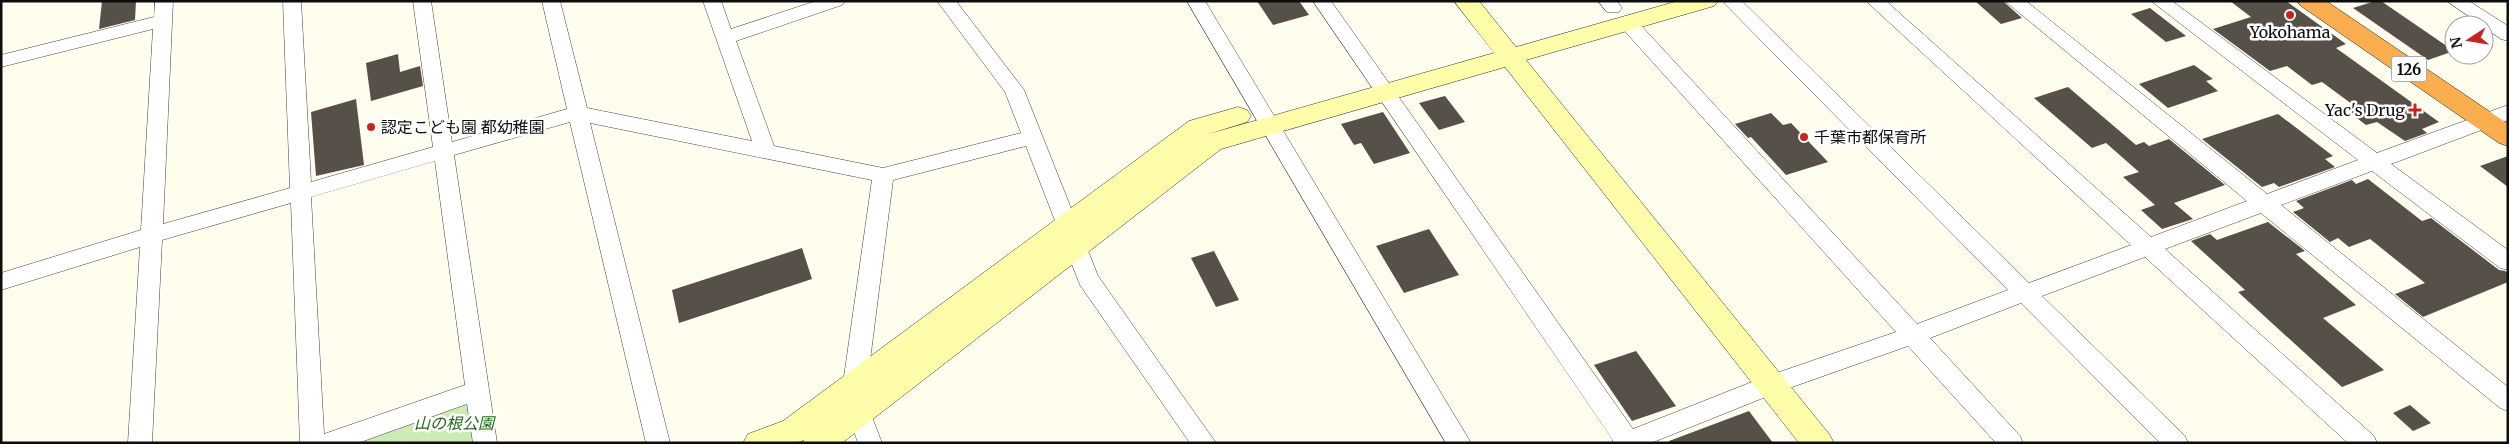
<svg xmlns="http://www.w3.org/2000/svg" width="2509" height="444" font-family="Merriweather,'Noto Sans JP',serif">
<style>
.green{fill:#ccebb5}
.building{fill:#575049}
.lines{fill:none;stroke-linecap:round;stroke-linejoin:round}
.street-casing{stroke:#404040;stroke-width:1}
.secondary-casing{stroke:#2f2f2f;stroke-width:1}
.highway-casing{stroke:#1e1e1e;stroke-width:1}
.street{fill:#fff;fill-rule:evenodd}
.secondary{fill:#fffda9;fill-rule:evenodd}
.highway{fill:#fbae50;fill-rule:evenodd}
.poi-dot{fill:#c4261f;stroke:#fff;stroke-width:2}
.labels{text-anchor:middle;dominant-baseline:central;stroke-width:5;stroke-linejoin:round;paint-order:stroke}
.shield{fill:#fff;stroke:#565656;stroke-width:1}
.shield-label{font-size:15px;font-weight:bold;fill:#0d0d0d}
.poi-label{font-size:16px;fill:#0d0d0d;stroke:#fff;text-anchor:start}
.park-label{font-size:16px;font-style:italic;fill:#24681b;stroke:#fff}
</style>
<rect width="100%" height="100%" fill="#fffdee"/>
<!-- green -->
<path class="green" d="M 473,402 L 478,443 L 334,443 Z"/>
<!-- building -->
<path class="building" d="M 102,1 L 136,1 L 135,20 L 99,29 Z
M 1257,1 L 1299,1 L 1309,15 L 1273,25 Z
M 1975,1 L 2003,1 L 2022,18 L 2001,24 Z
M 2230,1 L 2286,1 L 2346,44 L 2336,48 L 2439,122 L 2422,129 L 2427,133 L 2405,141 L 2377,122 L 2366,125 L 2346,110 L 2356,107 L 2322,82 L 2312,85 L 2287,66 L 2270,71 L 2213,29 L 2251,17 Z
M 2375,1 L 2381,1 L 2454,51 L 2428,60 L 2353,8 Z
M 2150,8 L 2186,36 L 2166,42 L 2131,14 Z
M 398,54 L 400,72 L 420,66 L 423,86 L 371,101 L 366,63 Z
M 2194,65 L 2213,79 L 2206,81 L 2218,91 L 2168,108 L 2139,84 Z
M 2068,87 L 2136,145 L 2144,142 L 2149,146 L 2169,139 L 2225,185 L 2174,203 L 2193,219 L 2162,229 L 2141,210 L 2155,205 L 2123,177 L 2139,172 L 2106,143 L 2092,148 L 2034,98 Z
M 1445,96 L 1465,122 L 1439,130 L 1419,103 Z
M 356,99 L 364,165 L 316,176 L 311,112 Z
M 1383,112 L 1410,153 L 1374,164 L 1361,143 L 1354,145 L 1341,124 Z
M 1771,113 L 1783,125 L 1791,123 L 1828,162 L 1786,175 L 1751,137 L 1748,138 L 1735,124 Z
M 2278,114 L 2333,156 L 2325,159 L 2335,167 L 2279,187 L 2274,183 L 2262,187 L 2202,139 Z
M 2508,156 L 2508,187 L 2480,166 Z
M 2368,179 L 2422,221 L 2431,218 L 2499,270 L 2505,271 L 2508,273 L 2508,282 L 2423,317 L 2395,294 L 2425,283 L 2370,239 L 2349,247 L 2338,238 L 2330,242 L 2293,212 L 2304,208 L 2296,201 L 2352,180 L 2356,184 Z
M 2268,222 L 2305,251 L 2296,254 L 2356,305 L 2323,318 L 2384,370 L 2342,387 L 2238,292 L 2245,290 L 2191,241 L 2210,234 L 2217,240 Z
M 1429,229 L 1459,275 L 1404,293 L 1376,246 Z
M 802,248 L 812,279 L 679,323 L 672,290 Z
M 1214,251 L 1239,300 L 1216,307 L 1191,258 Z
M 1636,351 L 1676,406 L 1632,421 L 1594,365 Z
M 2410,405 L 2431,423 L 2413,431 L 2393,413 Z
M 1749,411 L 1773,443 L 1669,443 L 1669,441 Z"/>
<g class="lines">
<!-- street casing -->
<g class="street-casing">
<path id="street" d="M 155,1 L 173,1 L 163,224 L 290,188 L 283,1 L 301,1 L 311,182 L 433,147 L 413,1 L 431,1 L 452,142 L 567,109 L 542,1 L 560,1 L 587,108 L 752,141 L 703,1 L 721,1 L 731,29 L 816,1 L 845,1 L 842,5 L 736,41 L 774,146 L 883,168 L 1021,133 L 1005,92 L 937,1 L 956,1 L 1024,90 L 1098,276 L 1216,443 L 1190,443 L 1080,285 L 1026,146 L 893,180 L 867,384 L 863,391 L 855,394 L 847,391 L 843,384 L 872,180 L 590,123 L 670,443 L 646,443 L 570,122 L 454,155 L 497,443 L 473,443 L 467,404 L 358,443 L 300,443 L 291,203 L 162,240 L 152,443 L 128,443 L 140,247 L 1,290 L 1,273 L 141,230 L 153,29 L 1,67 L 1,55 L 154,17 ZM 435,161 L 465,385 L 324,434 L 311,197 Z
M 1187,1 L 1205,1 L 1471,443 L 1446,443 Z
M 1313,1 L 1331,1 L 1633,429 L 1762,378 L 1896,332 L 1621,27 L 1619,23 L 1621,19 L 1635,19 L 1917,324 L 2008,290 L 1722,1 L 1742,1 L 2029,283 L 2131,245 L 1866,1 L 1886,1 L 2151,237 L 2247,201 L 2005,1 L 2026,1 L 2267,194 L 2358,160 L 2151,1 L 2172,1 L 2377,153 L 2508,105 L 2508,120 L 2391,164 L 2508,250 L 2508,270 L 2500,268 L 2372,171 L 2281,205 L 2508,387 L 2508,411 L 2500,408 L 2261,213 L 2165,249 L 2374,436 L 2377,443 L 2348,443 L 2145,257 L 2042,296 L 2185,436 L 2188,443 L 2160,443 L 2021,303 L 1930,338 L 2020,436 L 2023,443 L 1996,443 L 1908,346 L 1778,392 L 1651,443 L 1612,443 L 1613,440 Z
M 1598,1 L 1617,1 L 1622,8 L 1619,12 L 1607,12 Z
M 2447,1 L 2469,1 L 2508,26 L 2508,41 L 2501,39 Z
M 859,401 L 867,404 L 882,443 L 858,443 L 847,411 L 851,404 Z"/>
</g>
<!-- secondary casing -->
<g class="secondary-casing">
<path id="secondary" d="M 1454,1 L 1479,1 L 1516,47 L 1678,1 L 1718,1 L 1714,6 L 1526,60 L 1829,434 L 1834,443 L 1799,443 L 1505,67 L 1221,149 L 842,443 L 802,443 L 804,440 L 796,443 L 743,443 L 748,434 L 783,421 L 1189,121 L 1238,107 L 1247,110 L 1251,116 L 1247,122 L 1205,135 L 1494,53 Z"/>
</g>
<!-- highway casing -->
<g class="highway-casing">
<path id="highway" d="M 2297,1 L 2326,1 L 2508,124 L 2508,146 L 2499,143 L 2301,6 Z"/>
</g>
<!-- street -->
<use href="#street" class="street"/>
<!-- secondary -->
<use href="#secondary" class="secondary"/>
<!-- highway -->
<use href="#highway" class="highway"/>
</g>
<!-- markers -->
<g class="poi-dot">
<circle cx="2290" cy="15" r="5"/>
<path d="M2412.5 102.5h5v5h5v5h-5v5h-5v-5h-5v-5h5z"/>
<circle cx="371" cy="127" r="5"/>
<circle cx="1804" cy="137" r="5"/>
</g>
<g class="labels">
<!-- shield labels -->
<rect class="shield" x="2391.5" y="56.5" width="35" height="25" rx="4"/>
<g class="shield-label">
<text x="2409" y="69">126</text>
</g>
<!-- poi labels -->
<g class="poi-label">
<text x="2290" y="32" text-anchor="middle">Yokohama</text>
<text x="2405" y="110" text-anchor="end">Yac's Drug</text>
<text x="381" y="127">認定こども園 都幼稚園</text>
<text x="1814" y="137">千葉市都保育所</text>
</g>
<!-- park labels -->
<g class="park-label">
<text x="454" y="423">山の根公園</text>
</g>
</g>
<!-- border -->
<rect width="2509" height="444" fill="none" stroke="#0d0d0d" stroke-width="5"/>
<!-- north arrow -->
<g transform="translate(2469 40) rotate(258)"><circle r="24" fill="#ffffff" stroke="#9e9e9e"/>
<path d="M0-4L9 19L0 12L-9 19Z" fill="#c4261f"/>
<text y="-8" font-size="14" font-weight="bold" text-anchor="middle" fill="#0d0d0d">N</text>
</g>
</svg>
